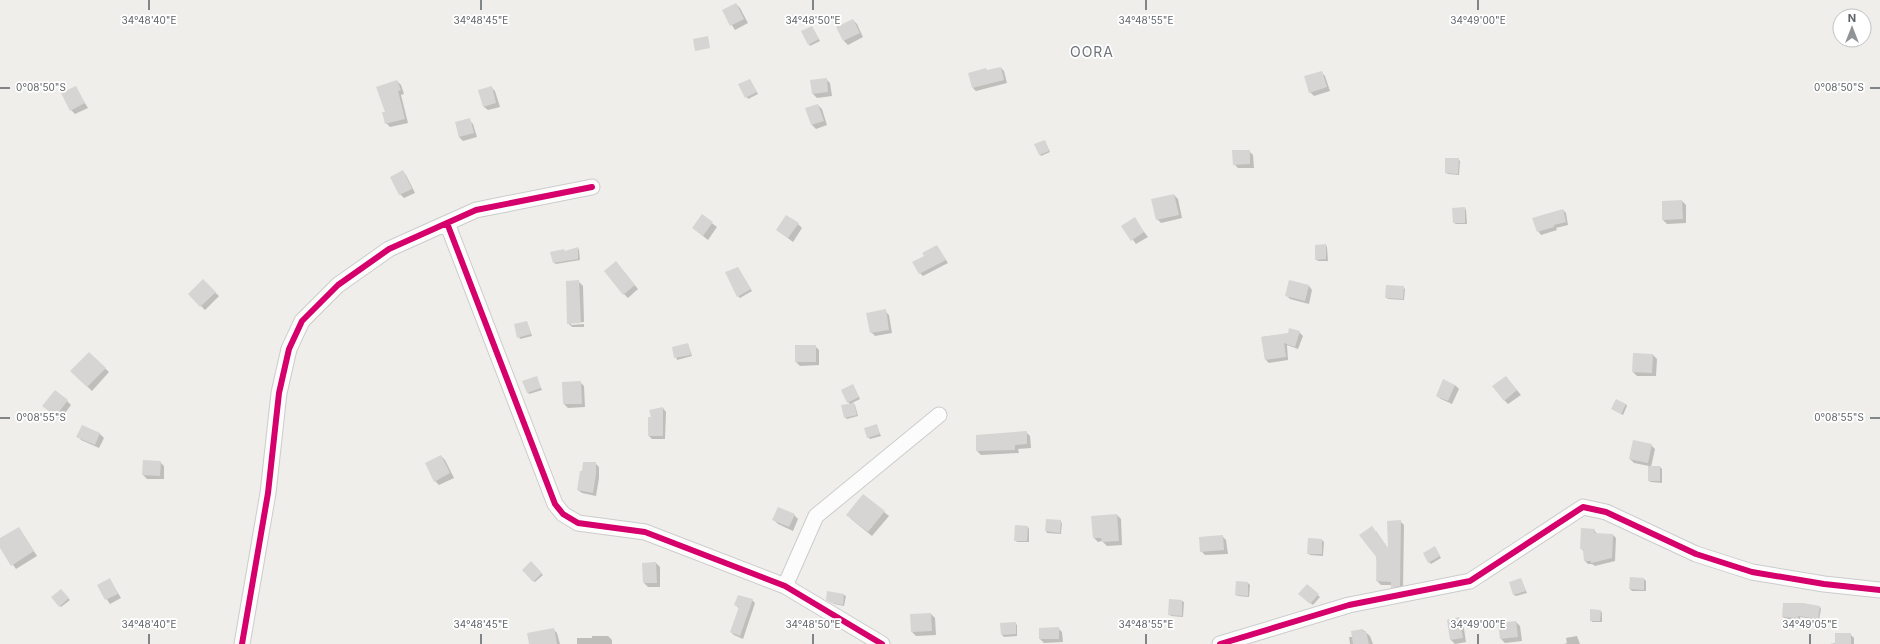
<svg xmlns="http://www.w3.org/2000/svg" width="1880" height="644" font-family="Inter,sans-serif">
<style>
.shadow{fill:#0003}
.building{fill:#d6d5d3}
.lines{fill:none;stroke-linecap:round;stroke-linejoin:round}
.street-casing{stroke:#cbcccc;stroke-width:17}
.street{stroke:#fdfcfc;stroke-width:15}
.cycleway-casing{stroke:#fff;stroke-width:8}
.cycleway{stroke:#d6006c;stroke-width:6}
.ticks{fill:none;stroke:#5f6368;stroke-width:1.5}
.labels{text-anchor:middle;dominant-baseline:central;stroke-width:3.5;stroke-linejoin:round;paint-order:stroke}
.quarter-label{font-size:14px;letter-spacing:1px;fill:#70757a;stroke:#fff}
.ticks-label{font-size:10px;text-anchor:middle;fill:#5f6368;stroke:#fff;stroke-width:3.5;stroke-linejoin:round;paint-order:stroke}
</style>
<rect width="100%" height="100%" fill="#efeeea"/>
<!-- shadow -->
<path class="shadow" d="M 736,4 L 740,8 L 748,23 L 735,30 L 723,11 Z
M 853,20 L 857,24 L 863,37 L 848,45 L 844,41 Z
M 812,27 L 820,41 L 810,46 L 809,44 Z
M 1001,68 L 1004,71 L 1007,83 L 976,91 L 973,88 L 988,71 Z
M 1321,72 L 1325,76 L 1330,91 L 1314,96 L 1310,92 Z
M 826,79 L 830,83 L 832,96 L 817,98 L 813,94 Z
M 750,80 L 758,94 L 748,99 L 740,85 Z
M 397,81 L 401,85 L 404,94 L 401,95 L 408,123 L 390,127 L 386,123 L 386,112 Z
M 75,87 L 88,108 L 75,114 L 71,110 Z
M 491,87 L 495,91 L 500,107 L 488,110 L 484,107 Z
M 818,105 L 822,109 L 827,125 L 816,129 L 812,125 Z
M 469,120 L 473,124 L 477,137 L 463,141 L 459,137 L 456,123 Z
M 1045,141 L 1050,152 L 1041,156 L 1040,154 Z
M 1249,151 L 1253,155 L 1254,168 L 1238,168 L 1234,164 Z
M 1458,159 L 1460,161 L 1459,175 L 1448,174 L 1446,173 Z
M 402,171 L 406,175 L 415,193 L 404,198 L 400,194 Z
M 1174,195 L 1178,199 L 1182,218 L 1161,223 L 1157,219 Z
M 1682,201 L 1686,205 L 1686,223 L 1667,224 L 1663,220 Z
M 1465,208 L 1466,210 L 1467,224 L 1456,224 L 1454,223 Z
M 1563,210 L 1566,213 L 1568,225 L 1556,228 L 1557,230 L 1541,235 L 1538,231 Z
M 702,216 L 717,227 L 708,240 L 693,228 Z
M 1134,219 L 1148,237 L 1136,244 L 1123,226 Z
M 798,224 L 802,228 L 793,242 L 777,230 Z
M 1326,245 L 1327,247 L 1328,261 L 1318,261 L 1316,259 Z
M 937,246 L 948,263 L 923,276 L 920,273 L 925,256 Z
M 578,248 L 579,250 L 580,260 L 556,264 L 554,263 L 566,252 Z
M 619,266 L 638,289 L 628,298 L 624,294 Z
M 738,268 L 752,291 L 740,298 L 738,296 Z
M 203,281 L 219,296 L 205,310 L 189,294 Z
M 579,282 L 583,286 L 584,322 L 571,323 L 571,325 L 584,324 L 584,327 L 572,327 L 568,323 Z
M 1309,286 L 1312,290 L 1309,304 L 1290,299 L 1286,295 Z
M 1403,287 L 1405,289 L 1404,300 L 1388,299 L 1386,297 Z
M 885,311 L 889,315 L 892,333 L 875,336 L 871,332 Z
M 527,322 L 532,336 L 520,339 L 515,325 Z
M 1299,332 L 1303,336 L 1298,349 L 1287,345 L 1288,360 L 1269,363 L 1265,359 L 1262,337 Z
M 688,344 L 692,356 L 677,360 L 673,348 Z
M 815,346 L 819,350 L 819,365 L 800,366 L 796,362 Z
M 89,353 L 109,372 L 92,391 L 71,371 Z
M 1653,355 L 1657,359 L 1656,376 L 1637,376 L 1633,372 Z
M 536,377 L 542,390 L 529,394 L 528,392 Z
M 1506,377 L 1521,395 L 1508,404 L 1504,400 Z
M 580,382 L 584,386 L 585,407 L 568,408 L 564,404 Z
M 853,385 L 860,399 L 852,403 L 855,405 L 858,416 L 847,419 L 845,417 L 850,404 L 848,402 Z
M 1455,385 L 1459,389 L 1452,404 L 1441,399 L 1437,396 Z
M 67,401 L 71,405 L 60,420 L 43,406 Z
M 1626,404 L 1627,406 L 1623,415 L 1614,410 Z
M 663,408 L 666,412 L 665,439 L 652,439 L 649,436 Z
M 876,425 L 881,436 L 870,439 L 868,437 Z
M 82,426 L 100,434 L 104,438 L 99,448 L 81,440 L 78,436 Z
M 1026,432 L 1030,436 L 1031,448 L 1018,449 L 1019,453 L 981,455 L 977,451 Z
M 1651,445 L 1655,449 L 1651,467 L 1660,467 L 1662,469 L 1662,483 L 1651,482 L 1649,481 L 1649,466 L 1634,463 L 1630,459 Z
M 441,456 L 445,460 L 454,478 L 439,485 L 435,481 Z
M 160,462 L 164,466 L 164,479 L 147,479 L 143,475 Z
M 595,463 L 599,467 L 599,478 L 596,496 L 582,493 L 578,490 Z
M 863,495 L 889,516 L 872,536 L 851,519 Z
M 794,515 L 798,519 L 793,531 L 778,524 L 774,520 Z
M 1117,515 L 1121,519 L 1122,545 L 1107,546 L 1102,541 L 1098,542 L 1094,538 Z
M 1060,521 L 1062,523 L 1061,534 L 1047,533 L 1046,531 Z
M 1400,521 L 1404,525 L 1403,589 L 1396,591 L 1392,585 L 1381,585 L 1377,581 L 1376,531 L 1389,550 Z
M 1028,527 L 1029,529 L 1029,542 L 1017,542 L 1015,540 Z
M 19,528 L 37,556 L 16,569 L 0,546 L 0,539 Z
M 1594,530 L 1597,534 L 1613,535 L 1616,538 L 1615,561 L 1595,566 L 1592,564 L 1588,564 L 1585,561 L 1584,552 L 1581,548 Z
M 1222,536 L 1226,540 L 1228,554 L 1205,555 L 1201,551 Z
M 1322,540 L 1324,542 L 1323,556 L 1310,555 L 1308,553 Z
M 1436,549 L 1441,558 L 1431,564 L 1429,562 Z
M 531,563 L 543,575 L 535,582 L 523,570 Z
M 656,563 L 660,567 L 660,587 L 648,587 L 644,583 L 643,564 Z
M 1521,579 L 1527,593 L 1516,596 L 1514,595 Z
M 1644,579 L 1646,581 L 1646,591 L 1632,591 L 1630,589 Z
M 110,580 L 121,598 L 110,604 L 98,586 Z
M 1248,583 L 1250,585 L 1249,597 L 1238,596 L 1236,595 Z
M 1307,585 L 1320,597 L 1313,605 L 1299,594 Z
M 61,591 L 70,600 L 61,607 L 53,598 Z
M 828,592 L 844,595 L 846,596 L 844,606 L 834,604 L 829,601 Z
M 752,600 L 755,603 L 743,639 L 734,635 L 731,632 L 739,608 L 735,605 Z
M 1170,600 L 1182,601 L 1184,602 L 1183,617 L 1171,616 L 1169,614 Z
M 1820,607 L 1821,609 L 1819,620 L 1800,617 L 1800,619 L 1785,619 L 1783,617 Z
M 1601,611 L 1602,613 L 1602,622 L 1592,622 L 1591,620 Z
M 931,614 L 935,618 L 936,635 L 916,636 L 912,632 Z
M 1459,619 L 1463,622 L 1466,642 L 1455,644 L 1451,640 Z
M 1516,622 L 1520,626 L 1522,641 L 1505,643 L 1501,639 Z
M 1015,623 L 1017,625 L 1017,636 L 1004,637 L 1002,635 Z
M 1058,628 L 1062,632 L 1063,642 L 1044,643 L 1040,639 Z
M 553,629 L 557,633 L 560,644 L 530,644 Z
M 1363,630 L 1370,636 L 1373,644 L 1350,644 L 1349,637 L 1353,637 Z
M 1850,634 L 1854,638 L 1854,644 L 1830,644 L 1836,643 Z
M 592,636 L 608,636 L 612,640 L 612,644 L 577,644 L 577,638 L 592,638 Z
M 1577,636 L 1580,644 L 1564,644 L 1567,643 L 1566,638 Z"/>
<!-- building -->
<path class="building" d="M 736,3 L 744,19 L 730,26 L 722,10 Z
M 853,19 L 860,33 L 843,41 L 836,27 Z
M 812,26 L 819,39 L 808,45 L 801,31 Z
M 708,36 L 710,48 L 695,51 L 693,39 Z
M 1001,67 L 1004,80 L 972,88 L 968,73 L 986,68 L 987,70 Z
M 1322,71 L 1327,87 L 1309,93 L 1304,76 Z
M 827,78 L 828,92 L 812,94 L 810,80 Z
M 750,79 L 757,92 L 745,98 L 738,84 Z
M 397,80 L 401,90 L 398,91 L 405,119 L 385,124 L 382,112 L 385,112 L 376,87 Z
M 76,86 L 85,103 L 70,111 L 61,93 Z
M 492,86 L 496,103 L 483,107 L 478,90 Z
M 818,104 L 824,121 L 811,125 L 805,108 Z
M 470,118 L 474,133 L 459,137 L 455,122 Z
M 1045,140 L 1049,151 L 1039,155 L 1034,144 Z
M 1232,150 L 1250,150 L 1250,164 L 1233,165 Z
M 1445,158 L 1459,158 L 1458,174 L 1445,173 Z
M 403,170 L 412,189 L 399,195 L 390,177 Z
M 1174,194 L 1179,215 L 1156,220 L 1151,199 Z
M 1682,200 L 1683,219 L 1662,220 L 1662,201 Z
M 1465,207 L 1465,223 L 1453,223 L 1452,208 Z
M 1563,209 L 1566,222 L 1554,225 L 1554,227 L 1537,232 L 1532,218 Z
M 702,214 L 713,222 L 703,236 L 692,228 Z
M 786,215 L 799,223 L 788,238 L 776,230 Z
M 1135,217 L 1144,232 L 1131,241 L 1121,226 Z
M 1326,244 L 1326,259 L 1315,260 L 1315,245 Z
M 937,245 L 946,260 L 919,274 L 912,262 L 924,256 L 922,253 Z
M 578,247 L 578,259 L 553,263 L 550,252 L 564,249 L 565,251 Z
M 616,261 L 635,285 L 623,295 L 604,271 Z
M 738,267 L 751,289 L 737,297 L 725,272 Z
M 203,279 L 216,292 L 200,307 L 188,294 Z
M 579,280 L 581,323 L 567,324 L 566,281 Z
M 1289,280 L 1309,285 L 1305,301 L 1285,296 Z
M 1386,285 L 1404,286 L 1403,299 L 1385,298 Z
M 886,309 L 889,330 L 870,333 L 866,313 Z
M 527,321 L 531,334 L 517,338 L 514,324 Z
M 1289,328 L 1300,331 L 1295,347 L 1284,343 L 1286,357 L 1265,360 L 1261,337 L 1288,333 Z
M 688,343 L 691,355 L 674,358 L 672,347 Z
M 795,345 L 816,345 L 816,362 L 795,362 Z
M 89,352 L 106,368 L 87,387 L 70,371 Z
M 1633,353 L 1653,354 L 1652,373 L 1632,372 Z
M 537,376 L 541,388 L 527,393 L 522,381 Z
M 1506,376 L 1517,390 L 1504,401 L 1492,386 Z
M 1443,379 L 1455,385 L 1448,401 L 1436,396 Z
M 581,381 L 582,404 L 563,404 L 562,382 Z
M 853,384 L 859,397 L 847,403 L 841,390 Z
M 55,390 L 68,400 L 56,416 L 42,406 Z
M 1616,399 L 1626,404 L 1621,414 L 1611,409 Z
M 854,403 L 857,415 L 844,418 L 841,405 Z
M 663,407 L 663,436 L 648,436 L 648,417 L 651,417 L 649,410 Z
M 877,424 L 880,434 L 867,438 L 864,428 Z
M 82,425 L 100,433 L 95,445 L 76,437 Z
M 1027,431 L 1027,444 L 1015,445 L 1015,450 L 976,451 L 976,435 Z
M 1633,440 L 1652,444 L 1648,463 L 1629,459 Z
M 441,455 L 450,473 L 434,482 L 425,463 Z
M 143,460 L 161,461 L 160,476 L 142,475 Z
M 583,462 L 596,462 L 596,474 L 593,493 L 577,490 L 580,471 L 582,471 Z
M 1648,466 L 1660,466 L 1660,481 L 1648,481 Z
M 863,494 L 885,511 L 868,532 L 846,515 Z
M 778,507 L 795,514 L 789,527 L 772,520 Z
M 1117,514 L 1119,541 L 1102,542 L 1101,538 L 1093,538 L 1091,516 Z
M 1046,519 L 1061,520 L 1060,533 L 1045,531 Z
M 1401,520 L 1400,586 L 1391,588 L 1391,582 L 1376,581 L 1377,558 L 1359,535 L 1372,526 L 1388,548 L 1387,521 Z
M 1015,525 L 1028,526 L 1027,541 L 1014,541 Z
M 19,527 L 34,551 L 11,566 L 0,548 L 0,538 Z
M 1581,528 L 1595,529 L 1594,533 L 1613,534 L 1612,558 L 1591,563 L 1591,561 L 1584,561 L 1583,549 L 1580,549 Z
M 1223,535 L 1224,550 L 1200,552 L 1199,537 Z
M 1308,538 L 1322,539 L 1322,554 L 1307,554 Z
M 1435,546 L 1440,556 L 1428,563 L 1423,553 Z
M 531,561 L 542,573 L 533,582 L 522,570 Z
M 656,562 L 657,583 L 643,583 L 642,563 Z
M 1630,577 L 1644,578 L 1644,590 L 1629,589 Z
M 110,578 L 118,594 L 105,600 L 97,585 Z
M 1521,578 L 1526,591 L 1513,595 L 1509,582 Z
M 1236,581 L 1248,582 L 1248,596 L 1235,595 Z
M 1307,584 L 1319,594 L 1310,604 L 1298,594 Z
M 61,589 L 69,598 L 59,607 L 51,597 Z
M 827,591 L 844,594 L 843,605 L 831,603 L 826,600 Z
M 738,595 L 753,599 L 740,636 L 730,632 L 739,607 L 734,605 Z
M 1169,599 L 1182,600 L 1182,616 L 1168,615 Z
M 1783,603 L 1803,603 L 1820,606 L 1818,619 L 1798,616 L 1798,618 L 1782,617 Z
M 1590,609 L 1601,610 L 1600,621 L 1590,621 Z
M 931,613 L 932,631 L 911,632 L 910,614 Z
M 1459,617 L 1463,638 L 1450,640 L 1447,620 Z
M 1516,621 L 1518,637 L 1500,639 L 1498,623 Z
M 1016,622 L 1016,634 L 1001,635 L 1000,623 Z
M 1059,627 L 1059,639 L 1039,639 L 1039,628 Z
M 554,628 L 557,644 L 529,644 L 527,633 Z
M 1363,629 L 1363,632 L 1366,631 L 1369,644 L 1353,644 L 1351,631 Z
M 1835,633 L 1851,633 L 1851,644 L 1835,644 Z"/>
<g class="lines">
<!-- street casing -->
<g class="street-casing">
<path id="street" d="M 447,223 L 555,504 L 563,514 L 578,523 L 645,532 L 785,586 L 882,644
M 785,586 L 816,516 L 939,415
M 242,644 L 268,493 L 279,393 L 289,349 L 302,321 L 338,285 L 389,249 L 476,210 L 592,187
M 1220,644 L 1349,605 L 1470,581 L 1583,507 L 1606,512 L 1696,554 L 1752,572 L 1824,584 L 1880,590"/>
</g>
<!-- street -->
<use href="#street" class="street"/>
<!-- cycleway casing -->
<g class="cycleway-casing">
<path id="cycleway" d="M 447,223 L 555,504 L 563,514 L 578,523 L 645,532 L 785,586 L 882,644
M 242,644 L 268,493 L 279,393 L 289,349 L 302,321 L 338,285 L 389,249 L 476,210 L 592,187
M 1220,644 L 1349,605 L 1470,581 L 1583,507 L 1606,512 L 1696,554 L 1752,572 L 1824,584 L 1880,590"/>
</g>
<!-- cycleway -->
<use href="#cycleway" class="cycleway"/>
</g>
<!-- ticks -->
<path class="ticks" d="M 149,0 L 149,10M 481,0 L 481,10M 813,0 L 813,10M 1146,0 L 1146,10M 1478,0 L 1478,10M 0,88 L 10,88M 1870,88 L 1880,88M 0,418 L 10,418M 1870,418 L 1880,418M 149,634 L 149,644M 481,634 L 481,644M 813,634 L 813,644M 1146,634 L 1146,644M 1478,634 L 1478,644M 1810,634 L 1810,644"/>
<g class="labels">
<!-- quarter labels -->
<g class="quarter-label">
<text x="1092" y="51">OORA</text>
</g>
</g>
<g class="ticks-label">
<text x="149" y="24">34°48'40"E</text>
<text x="481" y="24">34°48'45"E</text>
<text x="813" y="24">34°48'50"E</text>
<text x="1146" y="24">34°48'55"E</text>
<text x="1478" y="24">34°49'00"E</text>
<text x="41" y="91">0°08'50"S</text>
<text x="1839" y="91">0°08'50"S</text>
<text x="41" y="421">0°08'55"S</text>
<text x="1839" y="421">0°08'55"S</text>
<text x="149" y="628">34°48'40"E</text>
<text x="481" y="628">34°48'45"E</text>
<text x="813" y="628">34°48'50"E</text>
<text x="1146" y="628">34°48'55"E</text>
<text x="1478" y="628">34°49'00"E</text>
<text x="1810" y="628">34°49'05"E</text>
</g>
<!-- north arrow -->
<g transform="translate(1852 28)"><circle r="19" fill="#ffffff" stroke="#bfc1c3"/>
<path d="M0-3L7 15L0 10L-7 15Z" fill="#919496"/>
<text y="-6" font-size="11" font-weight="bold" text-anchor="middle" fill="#5f6368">N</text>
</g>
</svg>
